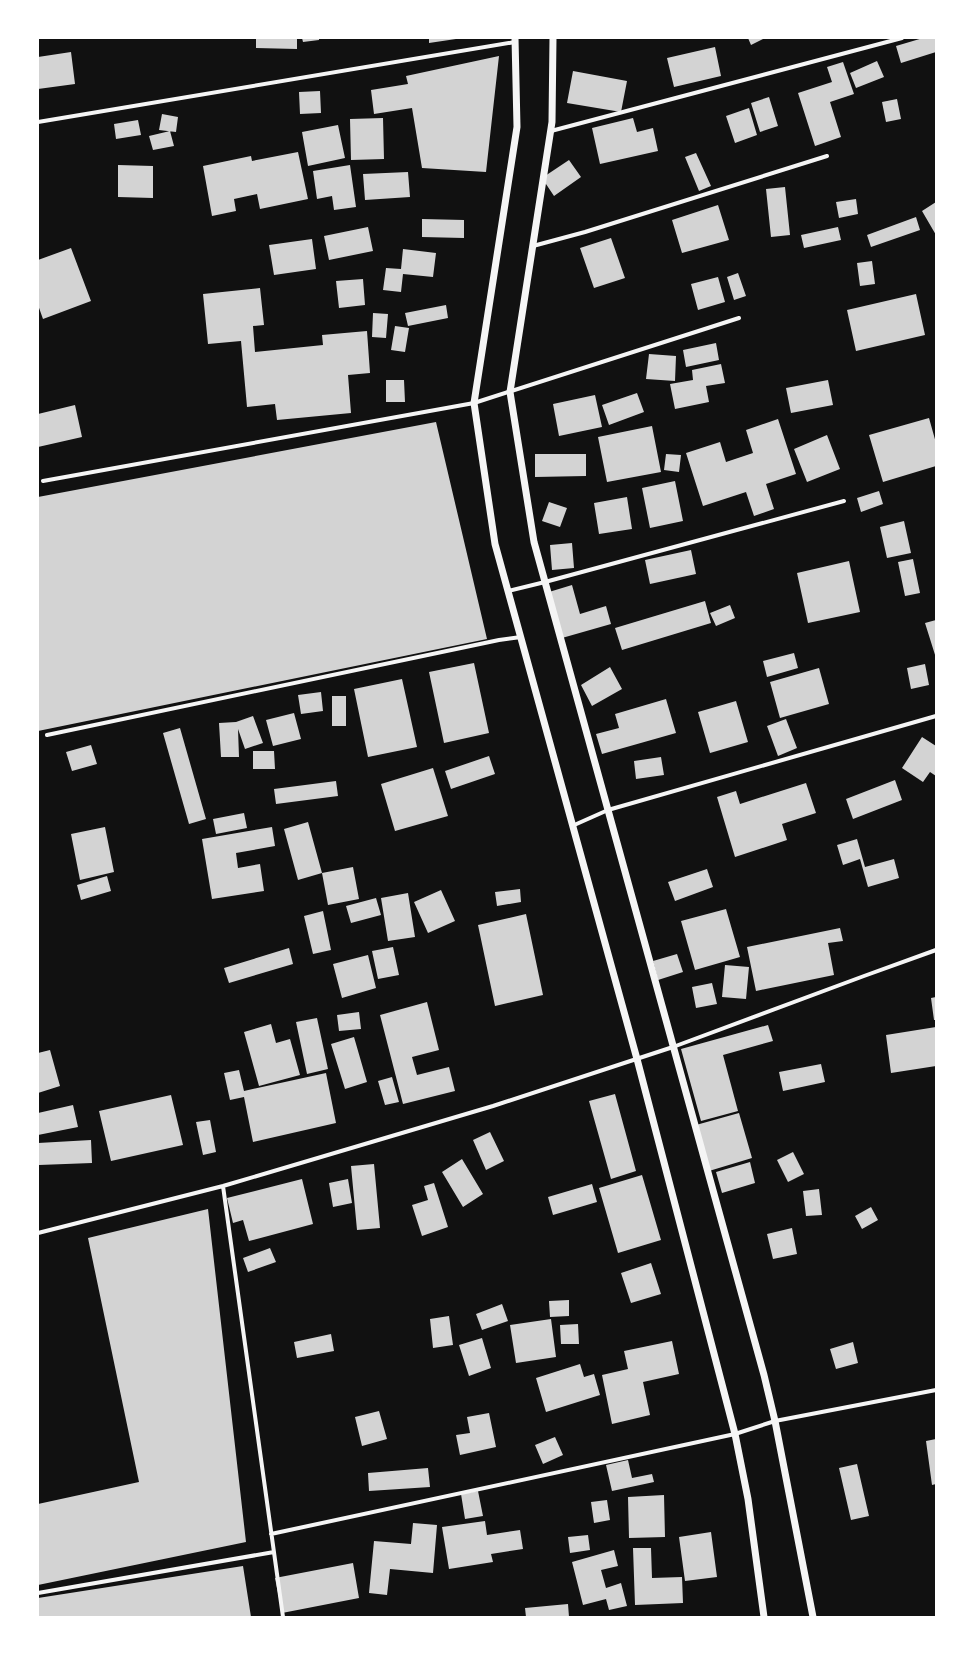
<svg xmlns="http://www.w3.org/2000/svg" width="974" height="1655" font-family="'Work Sans',sans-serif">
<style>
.building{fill:#d3d3d3}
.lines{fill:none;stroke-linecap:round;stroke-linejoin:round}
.minor{stroke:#f5f5f5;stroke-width:4}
.tertiary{stroke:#f5f5f5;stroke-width:7}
</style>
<rect width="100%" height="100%" fill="#111"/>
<!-- building -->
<path class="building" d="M 256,38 L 297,38 L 297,49 L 256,48 Z
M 302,38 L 319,38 L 319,40 L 303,42 Z
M 429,38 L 456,38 L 456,39 L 429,43 Z
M 748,38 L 765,38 L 751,45 Z
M 923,38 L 936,38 L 936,52 L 901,63 L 896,46 Z
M 715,47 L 721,76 L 674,87 L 667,58 Z
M 71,52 L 75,84 L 38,89 L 38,57 Z
M 499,56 L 486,172 L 422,168 L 412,108 L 374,114 L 371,90 L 408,84 L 406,76 Z
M 877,61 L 884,77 L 856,88 L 850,73 Z
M 843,62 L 854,94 L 830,102 L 841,137 L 815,146 L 798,93 L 832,82 L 827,67 Z
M 573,71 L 627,81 L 621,112 L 567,103 Z
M 320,91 L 321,113 L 300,114 L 299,92 Z
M 769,97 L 778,126 L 760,132 L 751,103 Z
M 897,99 L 901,119 L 886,122 L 882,102 Z
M 749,108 L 757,135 L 735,143 L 726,116 Z
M 162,114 L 178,117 L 176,132 L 159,130 Z
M 383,118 L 384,159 L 351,160 L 350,119 Z
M 633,118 L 637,132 L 653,128 L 658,151 L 600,164 L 592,128 Z
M 138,120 L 141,135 L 116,139 L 114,124 Z
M 338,125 L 345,158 L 308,166 L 302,132 Z
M 170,131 L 174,146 L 153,150 L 149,136 Z
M 298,152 L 308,199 L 260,209 L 257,194 L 234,199 L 236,211 L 212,216 L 203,166 L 251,156 L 252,161 Z
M 696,153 L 711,186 L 699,191 L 685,157 Z
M 569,160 L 581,177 L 554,196 L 542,178 Z
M 118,165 L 153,166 L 153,198 L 118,197 Z
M 350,165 L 356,207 L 334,210 L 332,196 L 317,199 L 313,171 Z
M 408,172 L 410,197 L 365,200 L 363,174 Z
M 785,187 L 790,235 L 771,237 L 766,189 Z
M 856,199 L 858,214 L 839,218 L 836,202 Z
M 936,202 L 936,235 L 922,211 Z
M 718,205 L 729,240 L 682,253 L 672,220 Z
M 916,217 L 920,230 L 871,247 L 867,235 Z
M 422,219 L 464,220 L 464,238 L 422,237 Z
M 368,227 L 373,251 L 329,260 L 324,236 Z
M 838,227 L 841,240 L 804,248 L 801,235 Z
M 611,238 L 625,278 L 594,288 L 580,248 Z
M 312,239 L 316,269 L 274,275 L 269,245 Z
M 71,248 L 91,301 L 43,319 L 38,305 L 38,260 Z
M 403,249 L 436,253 L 433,277 L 403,274 L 401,292 L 383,290 L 386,268 L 401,269 Z
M 872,261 L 875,284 L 860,286 L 857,263 Z
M 738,273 L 746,296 L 734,300 L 727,277 Z
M 718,277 L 725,302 L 698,310 L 691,284 Z
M 363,279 L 365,305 L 339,308 L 336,281 Z
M 260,288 L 264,325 L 253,326 L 255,352 L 323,345 L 322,335 L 367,331 L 370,373 L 348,375 L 351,413 L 277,420 L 275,404 L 247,407 L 241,341 L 208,344 L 203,294 Z
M 916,294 L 925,335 L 856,351 L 847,310 Z
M 446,305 L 448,318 L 408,326 L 405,313 Z
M 373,313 L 388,314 L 386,338 L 372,337 Z
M 395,326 L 409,328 L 405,352 L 391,350 Z
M 716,343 L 719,360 L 686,367 L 683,350 Z
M 649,354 L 676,356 L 675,381 L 646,379 Z
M 721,364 L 725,383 L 706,386 L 709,402 L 675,409 L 670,384 L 693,380 L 692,370 Z
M 386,380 L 404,380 L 405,402 L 386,402 Z
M 828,380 L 833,405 L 791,413 L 786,388 Z
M 637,393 L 644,412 L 609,425 L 602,405 Z
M 595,395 L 602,427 L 559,436 L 553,404 Z
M 75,405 L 82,437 L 38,447 L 38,414 Z
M 929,418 L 936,443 L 936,466 L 883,482 L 869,435 Z
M 778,419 L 796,474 L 766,484 L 774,509 L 754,516 L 746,492 L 703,506 L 686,453 L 720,442 L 726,462 L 753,453 L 746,430 Z
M 436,422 L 487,639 L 38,731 L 38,497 Z
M 652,426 L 661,472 L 607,482 L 598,437 Z
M 827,435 L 840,469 L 807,482 L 794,449 Z
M 535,454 L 586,454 L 586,476 L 535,477 Z
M 666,454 L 681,455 L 679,472 L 664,470 Z
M 675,481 L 683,521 L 650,528 L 642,488 Z
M 879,491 L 883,504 L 861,512 L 857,498 Z
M 627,497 L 632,529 L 599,534 L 594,503 Z
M 549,502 L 567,508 L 560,527 L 542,521 Z
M 904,521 L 911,553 L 887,558 L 880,527 Z
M 572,543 L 574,568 L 552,570 L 550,545 Z
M 691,550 L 696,574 L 650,584 L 645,560 Z
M 913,559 L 920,593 L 905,596 L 898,562 Z
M 849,561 L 860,612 L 808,623 L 797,573 Z
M 572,585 L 580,614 L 606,606 L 611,624 L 562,638 L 549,592 Z
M 705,601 L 711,623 L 622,650 L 615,628 Z
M 730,605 L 735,618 L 716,626 L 710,613 Z
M 936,620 L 936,658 L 925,623 Z
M 794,653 L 798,668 L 767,677 L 763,661 Z
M 474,663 L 489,733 L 444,743 L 429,672 Z
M 925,664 L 929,685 L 911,689 L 907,668 Z
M 610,667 L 622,689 L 592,706 L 581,685 Z
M 819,668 L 829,704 L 780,718 L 770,682 Z
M 402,679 L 417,747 L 368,757 L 354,689 Z
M 321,692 L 323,711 L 301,714 L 298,695 Z
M 332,696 L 346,696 L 346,726 L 332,726 Z
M 666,699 L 676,733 L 602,754 L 596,734 L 619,728 L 615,714 Z
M 736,701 L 748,742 L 710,753 L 698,712 Z
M 294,713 L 301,739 L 273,746 L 266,720 Z
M 253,716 L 263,743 L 245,749 L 238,729 L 239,757 L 221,757 L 219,723 L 236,722 Z
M 786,719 L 797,748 L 778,756 L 767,726 Z
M 180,728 L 206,819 L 189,824 L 163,733 Z
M 922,737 L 936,746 L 936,776 L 930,772 L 923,782 L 902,768 Z
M 91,745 L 97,764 L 72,771 L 66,752 Z
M 253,751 L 274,751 L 275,769 L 253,769 Z
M 489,756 L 495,774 L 451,789 L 445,771 Z
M 661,757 L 664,775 L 636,779 L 634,761 Z
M 433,768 L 448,816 L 395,831 L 381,784 Z
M 895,780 L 902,800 L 853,819 L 846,799 Z
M 336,781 L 338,796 L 276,804 L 274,789 Z
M 806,783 L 816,813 L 782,824 L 787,840 L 735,857 L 717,797 L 736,791 L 740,804 Z
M 244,813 L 247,828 L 216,834 L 213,819 Z
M 308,822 L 322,873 L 353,867 L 359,899 L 328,905 L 322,873 L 298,880 L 284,829 Z
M 105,827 L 114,872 L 80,880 L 71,834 Z
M 272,827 L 275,846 L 236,853 L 238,868 L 260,864 L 264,891 L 212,899 L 202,839 Z
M 857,839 L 865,867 L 894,859 L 899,878 L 868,887 L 860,859 L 843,865 L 837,845 Z
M 707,869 L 713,887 L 675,901 L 668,882 Z
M 107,876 L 111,891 L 81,900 L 77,885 Z
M 520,889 L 521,902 L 497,906 L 495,892 Z
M 441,890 L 455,921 L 428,933 L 414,902 Z
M 408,893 L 415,937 L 388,941 L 381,898 Z
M 376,898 L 381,915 L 351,923 L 346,906 Z
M 726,909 L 740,957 L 695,970 L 681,921 Z
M 323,911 L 331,950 L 313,954 L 304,916 Z
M 526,914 L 543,995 L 495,1006 L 478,925 Z
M 840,928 L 843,941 L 828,943 L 834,975 L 756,991 L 747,947 Z
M 393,947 L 399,975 L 378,979 L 372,951 Z
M 289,948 L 293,964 L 229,983 L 224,968 Z
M 677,954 L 683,972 L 658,980 L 653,961 Z
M 368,955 L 376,988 L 342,998 L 333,964 Z
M 725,965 L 749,967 L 746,999 L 722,997 Z
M 712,983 L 717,1004 L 696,1008 L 692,987 Z
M 936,997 L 936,1020 L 934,1020 L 931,998 Z
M 427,1002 L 439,1050 L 412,1057 L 417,1075 L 449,1067 L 455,1091 L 403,1104 L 380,1015 Z
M 359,1012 L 361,1029 L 339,1031 L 337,1015 Z
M 317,1018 L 328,1069 L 307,1074 L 296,1022 Z
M 271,1024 L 276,1043 L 290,1039 L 300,1075 L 259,1086 L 244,1032 Z
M 768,1025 L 773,1041 L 723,1055 L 738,1111 L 701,1121 L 681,1049 Z
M 936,1027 L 936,1066 L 891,1073 L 886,1035 Z
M 354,1037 L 367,1082 L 345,1089 L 331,1044 Z
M 50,1050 L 60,1086 L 38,1093 L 38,1053 Z
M 821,1064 L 825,1082 L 783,1091 L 779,1072 Z
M 239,1070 L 244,1091 L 326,1073 L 336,1123 L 253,1142 L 244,1097 L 230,1100 L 224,1073 Z
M 392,1077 L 399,1102 L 385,1105 L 378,1081 Z
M 615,1094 L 636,1171 L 611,1179 L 589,1101 Z
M 171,1095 L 183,1145 L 111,1161 L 99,1111 Z
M 73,1105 L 78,1127 L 38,1135 L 38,1113 Z
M 739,1113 L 752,1158 L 709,1171 L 696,1125 Z
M 210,1120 L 216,1152 L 203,1155 L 196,1122 Z
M 490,1132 L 504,1161 L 486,1170 L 473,1140 Z
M 91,1140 L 92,1163 L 39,1165 L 38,1143 Z
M 793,1152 L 804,1174 L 788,1182 L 777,1160 Z
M 462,1159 L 483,1194 L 463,1207 L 442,1172 Z
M 750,1162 L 755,1183 L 722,1193 L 716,1172 Z
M 374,1164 L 380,1228 L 357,1230 L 351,1166 Z
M 642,1175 L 661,1240 L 618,1253 L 599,1188 Z
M 302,1179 L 313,1224 L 249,1241 L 243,1220 L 233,1223 L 227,1198 Z
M 348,1179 L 352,1203 L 333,1207 L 329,1183 Z
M 434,1183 L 448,1227 L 422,1236 L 412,1205 L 428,1200 L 424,1186 Z
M 592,1184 L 597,1202 L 553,1215 L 548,1197 Z
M 819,1189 L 822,1215 L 806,1216 L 803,1191 Z
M 871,1207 L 878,1220 L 862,1229 L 855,1216 Z
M 208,1209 L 246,1542 L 38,1585 L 38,1504 L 139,1482 L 88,1238 Z
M 792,1228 L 797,1254 L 773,1259 L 767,1234 Z
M 270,1248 L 276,1262 L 248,1272 L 243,1258 Z
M 651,1263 L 661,1294 L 631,1303 L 621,1273 Z
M 569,1300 L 569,1316 L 550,1317 L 549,1301 Z
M 502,1304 L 508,1321 L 482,1330 L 476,1314 Z
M 449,1316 L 453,1345 L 433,1348 L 430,1319 Z
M 551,1319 L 556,1357 L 516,1363 L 510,1325 Z
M 578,1324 L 579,1344 L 561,1344 L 560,1325 Z
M 331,1334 L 334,1351 L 297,1358 L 294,1342 Z
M 482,1338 L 491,1368 L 469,1376 L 459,1345 Z
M 672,1341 L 679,1374 L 643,1382 L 650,1415 L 612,1424 L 602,1375 L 628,1369 L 624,1351 Z
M 853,1342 L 858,1363 L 836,1369 L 830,1349 Z
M 580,1364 L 584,1377 L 594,1374 L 600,1395 L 546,1412 L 536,1378 Z
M 379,1411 L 387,1439 L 362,1446 L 355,1417 Z
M 489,1413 L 496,1447 L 460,1455 L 456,1435 L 470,1433 L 467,1417 Z
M 555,1437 L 563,1455 L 543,1464 L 535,1445 Z
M 936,1439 L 936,1484 L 932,1485 L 926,1441 Z
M 628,1460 L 632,1478 L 652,1474 L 654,1482 L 612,1491 L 606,1465 Z
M 857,1464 L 869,1516 L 851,1520 L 839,1468 Z
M 428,1468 L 430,1487 L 369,1491 L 368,1473 Z
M 478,1491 L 483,1516 L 465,1519 L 461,1494 Z
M 664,1495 L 665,1537 L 629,1538 L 628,1497 Z
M 607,1500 L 610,1520 L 594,1523 L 591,1502 Z
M 485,1521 L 487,1535 L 520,1530 L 523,1549 L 491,1554 L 493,1562 L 449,1569 L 442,1527 Z
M 413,1523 L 437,1525 L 433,1573 L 390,1569 L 387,1595 L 369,1593 L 374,1541 L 411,1544 Z
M 711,1532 L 717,1577 L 685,1581 L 679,1537 Z
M 588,1535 L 590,1550 L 570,1553 L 568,1537 Z
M 633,1548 L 651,1548 L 652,1578 L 682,1577 L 683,1603 L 635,1605 Z
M 614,1550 L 618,1566 L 601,1570 L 606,1588 L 621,1583 L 627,1606 L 609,1610 L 606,1599 L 583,1605 L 572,1562 Z
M 353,1563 L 359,1598 L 282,1613 L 275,1578 Z
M 243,1566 L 251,1617 L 38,1617 L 38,1598 Z
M 568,1604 L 569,1617 L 526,1617 L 525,1608 Z"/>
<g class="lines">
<!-- minor -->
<path class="minor" d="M 38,122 L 515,42
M 551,131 L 902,38
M 533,246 L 585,232 L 827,156
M 43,481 L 474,403 L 739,318
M 508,591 L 545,582 L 844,501
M 47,735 L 499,640 L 521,637
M 572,826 L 608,810 L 936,716
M 223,1186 L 283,1617
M 38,1233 L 223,1186 L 493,1106 L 673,1047 L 864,976 L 936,950
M 271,1534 L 735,1434 L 775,1421 L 936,1390
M 38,1593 L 274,1552"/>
<!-- tertiary -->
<path class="tertiary" d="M 515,38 L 517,127 L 474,403 L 495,544 L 637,1059 L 735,1434 L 748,1499 L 764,1617
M 553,38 L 552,122 L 510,392 L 534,542 L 764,1375 L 775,1421 L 813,1617"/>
</g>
<!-- border -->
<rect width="974" height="1655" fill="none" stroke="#ffffff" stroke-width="78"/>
</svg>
